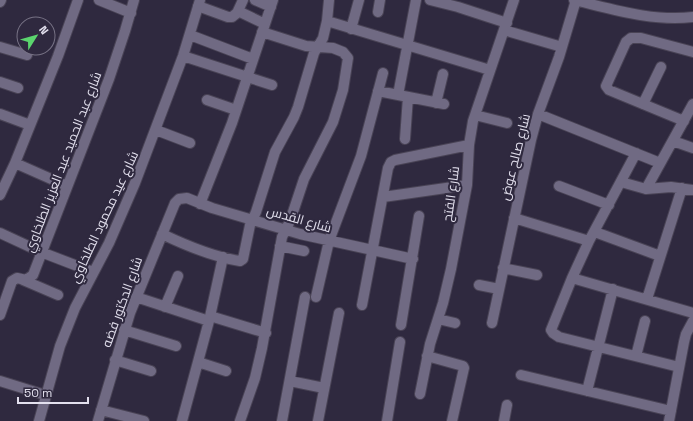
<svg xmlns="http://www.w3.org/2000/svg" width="693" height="421" font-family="'Space Grotesk',Cairo,sans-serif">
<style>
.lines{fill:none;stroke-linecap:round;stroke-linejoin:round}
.minor-casing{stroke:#494355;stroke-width:12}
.minor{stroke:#706a83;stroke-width:10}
.labels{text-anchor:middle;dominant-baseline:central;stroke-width:4;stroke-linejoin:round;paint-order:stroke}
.street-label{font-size:13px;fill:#e3e0ee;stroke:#2f293f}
</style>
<rect width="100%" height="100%" fill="#2f293f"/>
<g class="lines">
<!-- minor casing -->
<g class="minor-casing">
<path id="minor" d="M 99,0 L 131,13
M 255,0 L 271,7
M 430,0 L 458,7 L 507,23
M 574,0 C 612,9 653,22 693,17
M 0,2 L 1,0
M 198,6 L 228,17 L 232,17 L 237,13 L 243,0
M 238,11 L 265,24
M 378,12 L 380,0
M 327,21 L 490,70
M 351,29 L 359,0
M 504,30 L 562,47
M 190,35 L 253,59
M 0,47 L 27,55
M 183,56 L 272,85
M 0,82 L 18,88
M 378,91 L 444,104
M 398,95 L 416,0
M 207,100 L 236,110
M 436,103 L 443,74
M 643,104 L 661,67
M 0,114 L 30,125
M 538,114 L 660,163
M 475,115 L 507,123
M 684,121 L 609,90 L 606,86 L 626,42 L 631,38 L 641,38 L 693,52
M 156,130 L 190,143
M 405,139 L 408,97
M 673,141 L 693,148
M 636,153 L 589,241 L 572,278 L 551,330 L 553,333 L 559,337 L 679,367
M 15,163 L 67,186
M 621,182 L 646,189 L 671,187 L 693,190
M 559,186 L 609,205
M 646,189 L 693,104
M 0,195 L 15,163 L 58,56 L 78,0
M 383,197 L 467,185
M 200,204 L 232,123 L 273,0
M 514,218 L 589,241
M 595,232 L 660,256
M 0,233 L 41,252 L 93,272
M 162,234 C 187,246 213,257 240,261 L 243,259 L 250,225 L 256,212 L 275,152 L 294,117 L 298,107 L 314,53 L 323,38 L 327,21 L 329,0
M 280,246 L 304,251
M 503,268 L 537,275
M 572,278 L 693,313
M 23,280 L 58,295
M 479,285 L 499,289
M 136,297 L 209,321
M 316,297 L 329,241 L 361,156 L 383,73
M 647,299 L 682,188
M 362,305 L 388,168 L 391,162 L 395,160 L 469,145
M 165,307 L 178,276
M 0,315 L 12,281 L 17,278 L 26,280 L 33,275 L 109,79 L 125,31 L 134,0
M 210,316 L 266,333
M 438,319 L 455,323
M 492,323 L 531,140 L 538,114 L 559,57 L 576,0
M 401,325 L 419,216
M 124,330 L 176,346
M 427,356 L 463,366 L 464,368 L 452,421
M 636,356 L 645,321
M 115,360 L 151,371
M 198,362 L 226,371
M 521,375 L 671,411
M 0,381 L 45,395
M 290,381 L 324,388
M 587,391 L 613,289
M 420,394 L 430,344 L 443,303 L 451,269 L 467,185 L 469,145 L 473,121 L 514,0
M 101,410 L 144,421
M 39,421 L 60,346 L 75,308 L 109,243 L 135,183 L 183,56 L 200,0
M 98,421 L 130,313 L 175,203 L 179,199 L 187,198 L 212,208 L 300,234 L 413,259
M 182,421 L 209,321 L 223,257
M 240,421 L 255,378 L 262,348 L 282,237 L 290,221 L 304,179 L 333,122 L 343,90 L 348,58 L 343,52 L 333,48 L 306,46 L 262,32
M 282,421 L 305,297
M 318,421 L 339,313
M 387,421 L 400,342
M 504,421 L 507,405
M 669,421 L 684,342 L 686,334 L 693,321"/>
</g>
<!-- minor -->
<use href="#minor" class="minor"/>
</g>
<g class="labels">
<!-- street labels -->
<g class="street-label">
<text transform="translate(515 157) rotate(-76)">شارع صالح عوض</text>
<text transform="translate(63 162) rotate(-69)">شارع عبد الحميد عبد العزيز الطلخاوي</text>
<text transform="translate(451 194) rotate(-82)">شارع الفتح</text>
<text transform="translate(104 217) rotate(-65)">شارع عيد محمود الطلخاوي</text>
<text transform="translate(299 219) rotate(16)">شارع القدس</text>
<text transform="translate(122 302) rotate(-70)">شارع الدكتور فضه</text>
</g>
</g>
<!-- north arrow -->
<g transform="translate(36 36) rotate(53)"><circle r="19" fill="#2f293f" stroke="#777285"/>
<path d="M0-3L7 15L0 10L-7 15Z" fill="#5bd56e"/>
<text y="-6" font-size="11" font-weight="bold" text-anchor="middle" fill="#e3e0ee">N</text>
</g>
<!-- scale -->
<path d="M18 397v6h70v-6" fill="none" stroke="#e3e0ee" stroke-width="2"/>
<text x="24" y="397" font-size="12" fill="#e3e0ee" stroke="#2f293f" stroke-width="3" paint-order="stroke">50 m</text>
</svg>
